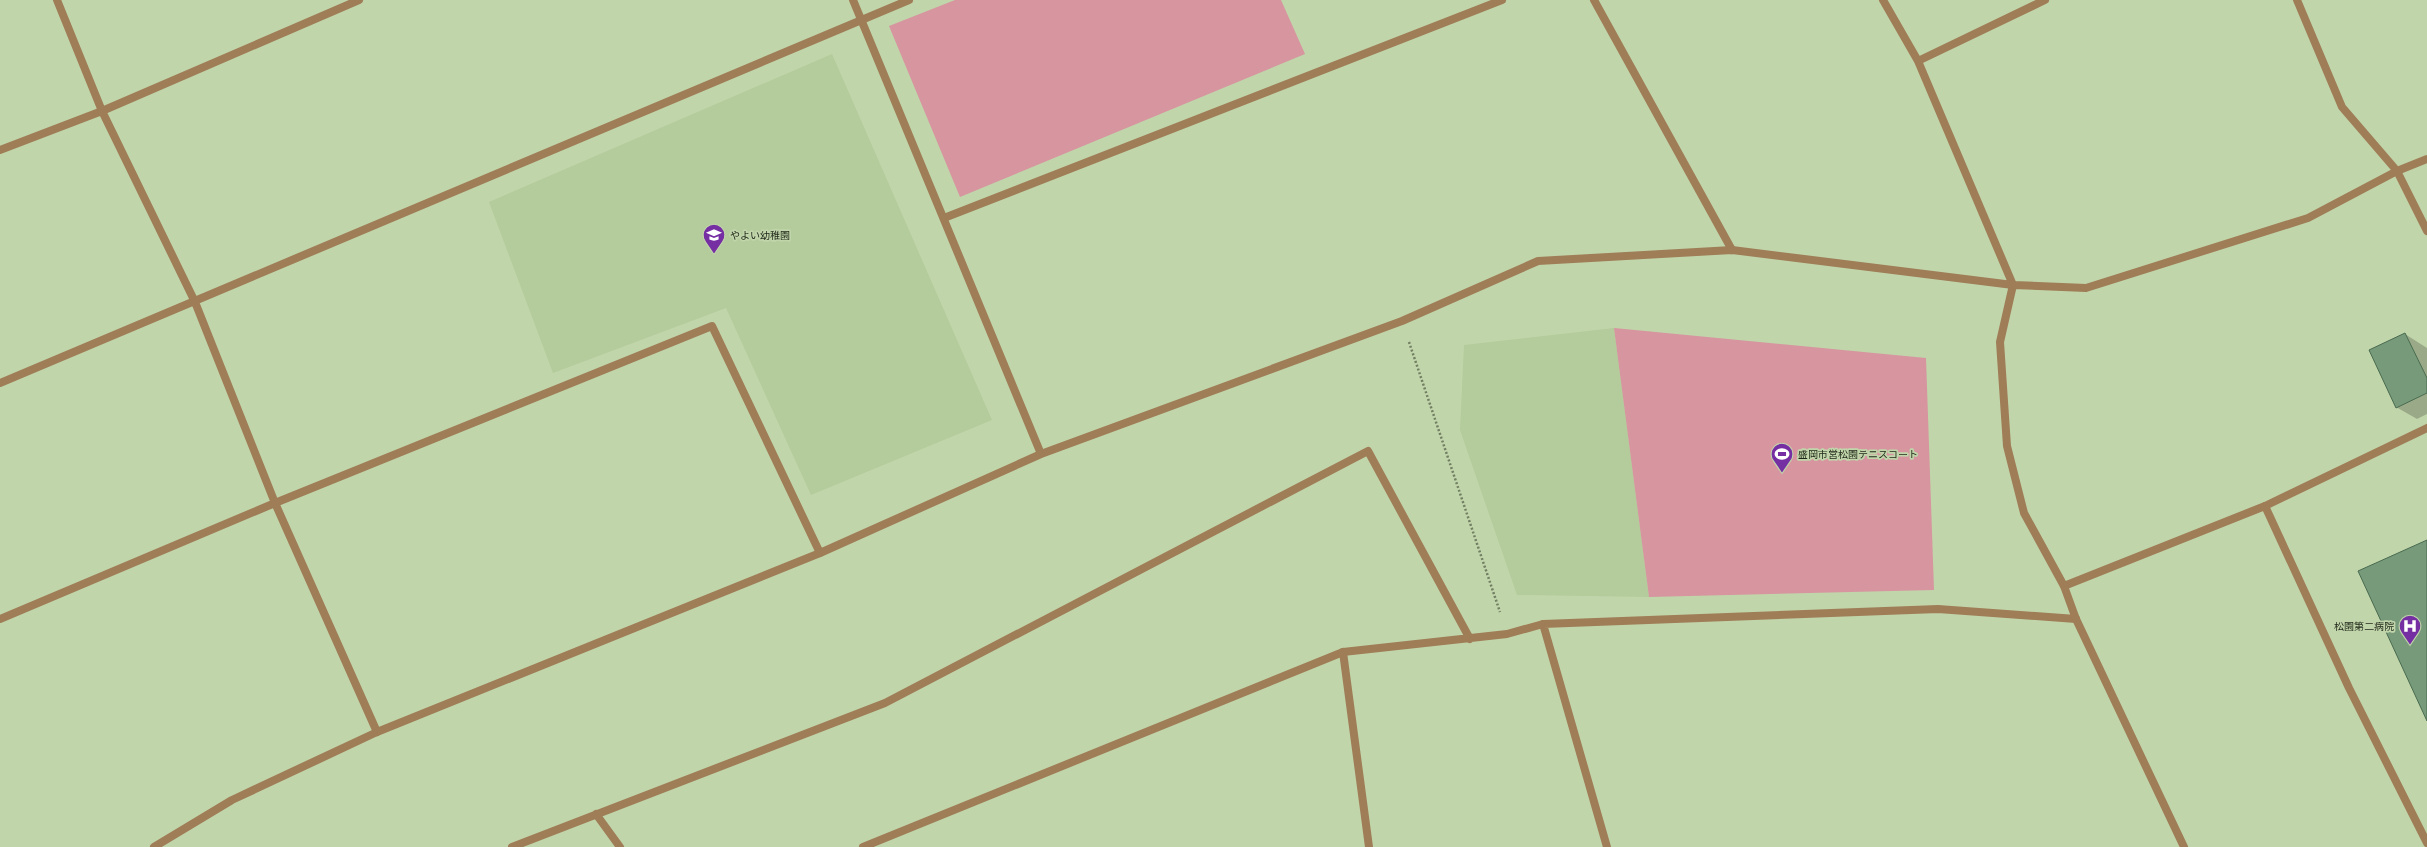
<svg xmlns="http://www.w3.org/2000/svg" width="2427" height="847" font-family="Barlow,'Noto Sans JP',sans-serif">
<style>
.built{fill:#b4cb9b}
.green{fill:#d6959f}
.shadow{fill:#0003}
.building{fill:#779a7b;stroke:#496b4f}
.lines{fill:none;stroke-linecap:round;stroke-linejoin:round}
.path{stroke:#717f62;stroke-width:2.5;stroke-dasharray:2 2;stroke-linecap:butt}
.pedestrian{stroke:#9f7d57;stroke-width:8}
.minor{stroke:#9f7d57;stroke-width:8}
.tertiary{stroke:#9f7d57;stroke-width:8}
.labels{text-anchor:middle;dominant-baseline:central;stroke-width:3.5;stroke-linejoin:round;paint-order:stroke}
.poi-label{font-size:10px;fill:#1e2616;stroke:#c1d5ab;text-anchor:start}
</style>
<rect width="100%" height="100%" fill="#c1d5ab"/>
<!-- built -->
<path class="built" d="M 832,54 L 992,420 L 811,495 L 726,308 L 553,373 L 489,202 Z
M 1614,328 L 1649,597 L 1517,595 L 1460,430 L 1464,345 Z"/>
<!-- green -->
<path class="green" d="M 955,0 L 1281,0 L 1305,54 L 960,197 L 889,26 Z
M 1614,328 L 1926,358 L 1934,590 L 1649,597 Z"/>
<!-- shadow -->
<path class="shadow" d="M 2405,334 L 2427,348 L 2427,414 L 2417,419 L 2396,407 L 2370,350 Z"/>
<!-- building -->
<path class="building" d="M 2405,333 L 2427,378 L 2427,393 L 2396,408 L 2369,350 Z
M 2427,540 L 2427,721 L 2358,571 Z"/>
<g class="lines">
<!-- path -->
<path class="path" d="M 1409,342 L 1500,612"/>
<!-- pedestrian -->
<path class="pedestrian" d="M 2265,506 L 2427,428
M 1343,652 L 1507,634 L 1543,624
M 596,814 L 620,847
M 512,847 L 885,703 L 1368,451 L 1470,639"/>
<!-- minor -->
<path class="minor" d="M 57,0 L 102,111 L 195,302 L 275,503 L 377,732
M 1594,0 L 1732,250
M 1883,0 L 1918,61 L 2013,285
M 1918,61 L 2045,0
M 0,150 L 102,111 L 359,0
M 944,218 L 1502,0
M 0,383 L 909,0
M 2064,586 L 2265,506 L 2349,688 L 2427,843
M 0,619 L 275,503 L 712,326 L 820,553
M 863,847 L 1343,652 L 1369,847
M 1607,847 L 1543,624 L 1938,609 L 2076,619"/>
<!-- tertiary -->
<path class="tertiary" d="M 853,0 L 1041,454
M 2297,0 L 2342,107 L 2397,171 L 2427,231
M 2013,285 L 2000,342 L 2007,446 L 2024,513 L 2064,586 L 2076,619 L 2184,847
M 154,847 L 232,800 L 377,732 L 820,553 L 1041,454 L 1402,321 L 1538,261 L 1732,250 L 2013,285 L 2086,288 L 2308,218 L 2397,171 L 2427,159"/>
</g>
<!-- icons -->
<defs>
<g id="school-pin" transform="scale(1.15)"><path d="M0 17L-7.5 6A9.5 9.5 0 1 1 7.5 6Z" fill="#752fa3" stroke="#c1d5ab"/><path d="M0-5L7-2L0 1L-7-2ZM-4 1L0 2.5L4 1V4Q0 6-4 4Z" fill="#fff"/></g>
<g id="stadium-pin" transform="scale(1.15)"><path d="M0 17L-7.5 6A9.5 9.5 0 1 1 7.5 6Z" fill="#752fa3" stroke="#c1d5ab"/><path d="M0-5a6.5 5 0 1 0 0 10a6.5 5 0 1 0 0-10ZM-3.5-1.8h7v3.6h-7Z" fill="#fff"/></g>
<g id="hospital-pin" transform="scale(1.15)"><path d="M0 17L-7.5 6A9.5 9.5 0 1 1 7.5 6Z" fill="#752fa3" stroke="#c1d5ab"/><path d="M-5-5h3v3.5h4V-5h3V5h-3V1.5h-4V5h-3Z" fill="#fff"/></g>
</defs>
<g fill-rule="evenodd">
<use href="#school-pin" x="714" y="235"/>
<use href="#stadium-pin" x="1782" y="454"/>
<use href="#hospital-pin" x="2410" y="626"/>
</g>
<g class="labels">
<!-- poi labels -->
<g class="poi-label">
<text x="730" y="235">やよい幼稚園</text>
<text x="1798" y="454">盛岡市営松園テニスコート</text>
<text x="2394" y="626" text-anchor="end">松園第二病院</text>
</g>
</g>
</svg>
